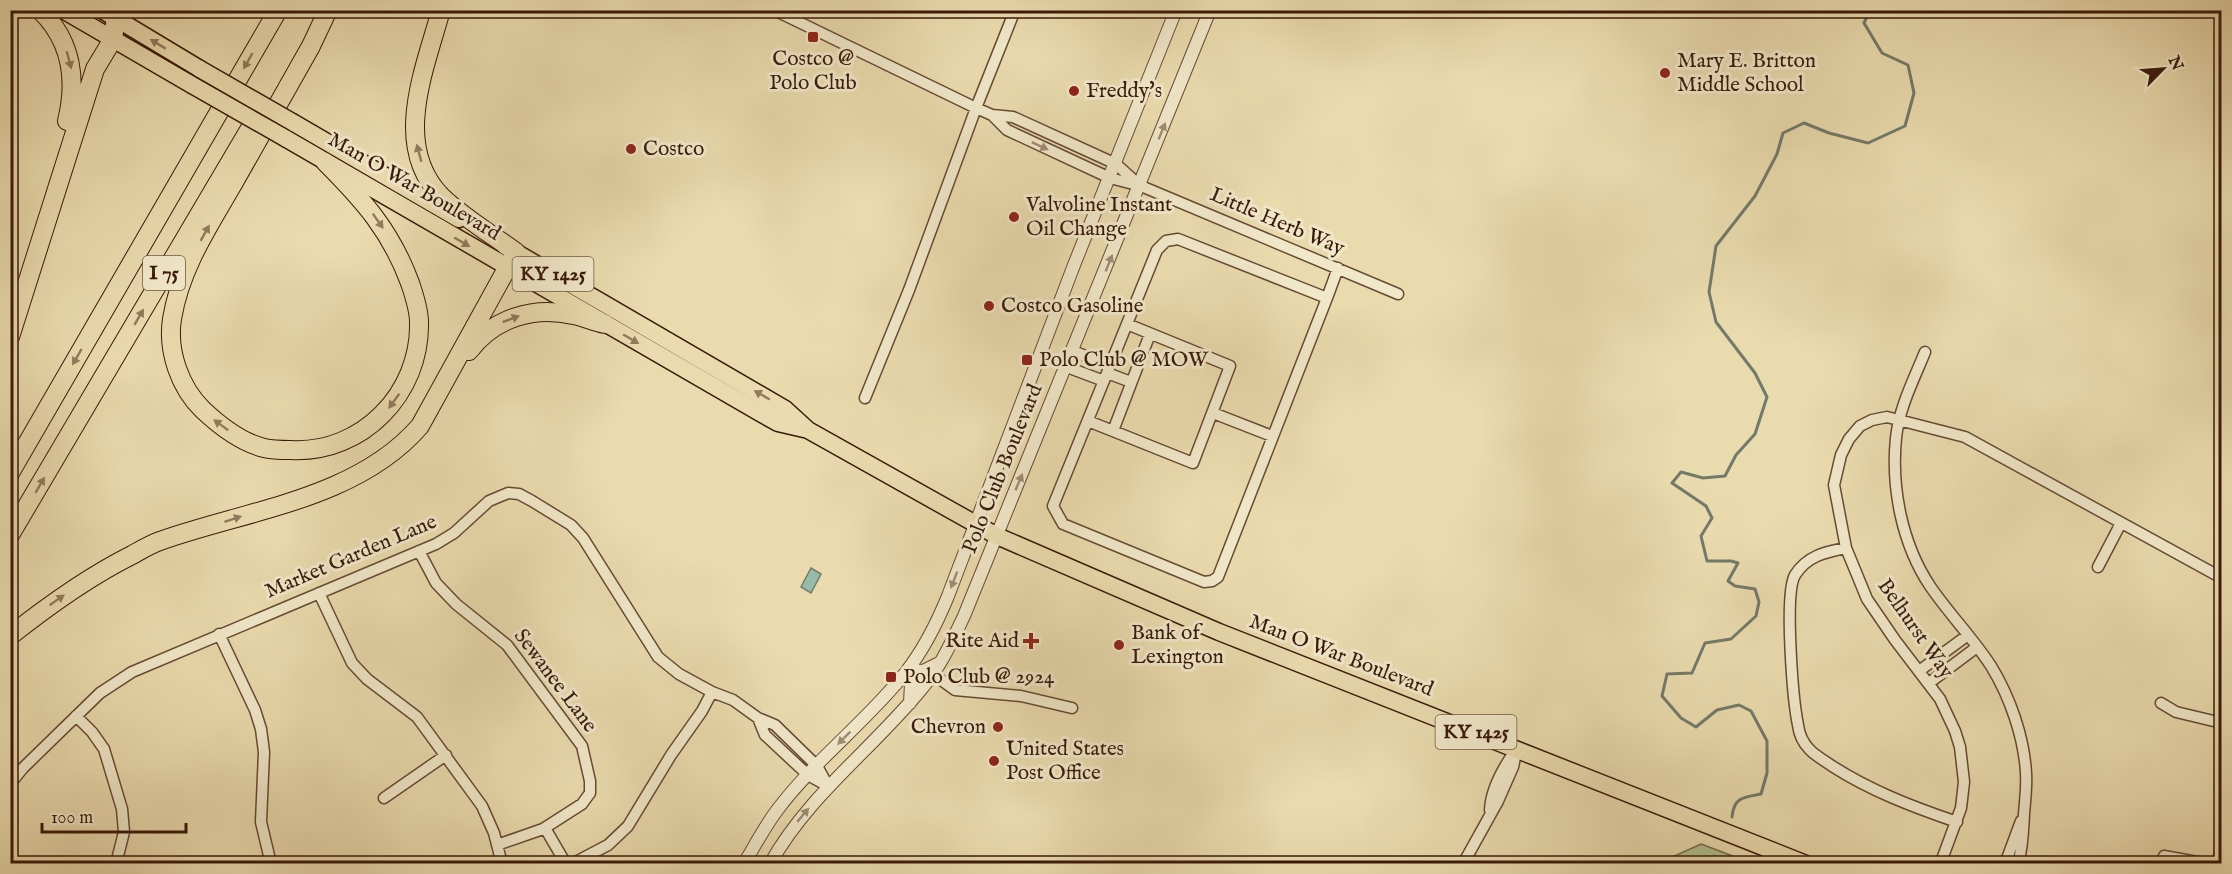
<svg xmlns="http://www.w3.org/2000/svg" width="2232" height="874" font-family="'IM FELL English',serif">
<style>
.green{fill:#b1c18f;stroke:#766d4d;stroke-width:1.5}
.water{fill:#98bba9;stroke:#727a6a;stroke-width:1.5}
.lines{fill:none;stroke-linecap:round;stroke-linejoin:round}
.stream{stroke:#727a6a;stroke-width:3}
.minor-casing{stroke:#664a34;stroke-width:13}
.tertiary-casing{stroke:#664a34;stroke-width:14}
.primary-casing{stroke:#3a190b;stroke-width:19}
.motorway-casing{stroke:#3a190b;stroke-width:20}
.minor{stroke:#f1e8ca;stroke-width:10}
.tertiary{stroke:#f1e8ca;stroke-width:12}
.primary{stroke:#eadbae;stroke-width:16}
.motorway{stroke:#eadbae;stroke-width:18}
.primary-bridge-casing{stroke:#3a190b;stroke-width:19;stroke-linecap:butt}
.primary-bridge{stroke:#eadbae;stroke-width:16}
.oneway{fill:#927a5c}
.oneway2{fill:#9f8b74}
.poi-dot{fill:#8f2418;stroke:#f1e8ca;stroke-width:2}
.labels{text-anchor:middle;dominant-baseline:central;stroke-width:6;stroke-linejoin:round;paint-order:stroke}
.shield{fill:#f1e8ca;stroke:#715744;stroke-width:1.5}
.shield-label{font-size:20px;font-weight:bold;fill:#3a190b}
.poi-label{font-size:21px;fill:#3a190b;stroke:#f1e8ca;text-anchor:start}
.street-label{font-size:21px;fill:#3a190b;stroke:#f1e8ca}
</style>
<rect width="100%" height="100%" fill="#eadbae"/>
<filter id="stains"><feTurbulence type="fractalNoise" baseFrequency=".00333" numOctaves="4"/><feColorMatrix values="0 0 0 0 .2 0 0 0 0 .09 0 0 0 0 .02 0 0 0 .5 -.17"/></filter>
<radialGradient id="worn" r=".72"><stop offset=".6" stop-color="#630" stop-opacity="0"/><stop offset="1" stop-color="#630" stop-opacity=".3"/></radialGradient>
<!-- green -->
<path class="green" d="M 1701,844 L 1751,863 L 1659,863 Z"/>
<!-- water -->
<path class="water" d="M 811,568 L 821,574 L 811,593 L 801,587 Z"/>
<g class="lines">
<!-- stream -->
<path class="stream" d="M 1732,817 C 1734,797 1744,797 1761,794 L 1767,773 L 1767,741 L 1751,711 L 1739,705 L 1717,710 L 1696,727 L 1681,718 L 1662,696 L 1667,674 L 1692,673 L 1705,643 L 1731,639 L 1756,616 L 1759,602 L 1755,589 L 1735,586 L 1728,581 L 1738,563 L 1731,561 L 1707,561 L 1701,536 L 1712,518 L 1706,506 L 1672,483 L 1681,472 L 1703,478 L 1725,476 L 1736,455 L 1755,434 L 1767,397 L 1755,373 L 1716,322 L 1709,292 L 1716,246 L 1755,196 L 1777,154 L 1783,133 L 1804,123 L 1829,133 L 1868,143 L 1905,126 L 1914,93 L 1908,65 L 1882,53 L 1864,23 L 1870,10
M 1710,864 L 1714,856"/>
<!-- minor casing -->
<g class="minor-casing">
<path id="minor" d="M 774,10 L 976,108 L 992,115 L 1013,117 L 1116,164 L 1138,184
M 992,115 L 1007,130 L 1110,178 L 1141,186 L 1398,294
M 1178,239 L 1327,298 L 1218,577 L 1212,581 L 1204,582 L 1063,524 L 1053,506 L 1157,250 L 1166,241 Z
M 1327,298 L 1338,268
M 1073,351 L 1110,366
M 1925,352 C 1914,379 1899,408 1896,438 C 1891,488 1902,544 1930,586 C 1949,614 1973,638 1991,666 C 2010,697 2024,737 2026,773 C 2027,787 2025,800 2024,814 C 2023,832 2023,846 2018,864
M 1067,367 L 1104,381
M 1107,373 L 1131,382
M 865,398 L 909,290 L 976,108 L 1015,10
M 1213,413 L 1272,436
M 1088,421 L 1193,463 L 1230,366 L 1127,324
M 1113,431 L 1150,334
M 1846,548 C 1825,552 1807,556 1795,575 C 1784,594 1793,701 1798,725 C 1799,734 1803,743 1810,750 C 1816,756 1825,761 1832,766 C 1871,791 1913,807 1957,822
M 419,551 L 436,583 L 456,604 L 507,645 L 582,746 L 590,781 L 590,793 L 582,804 L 543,829 L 497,845
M 2098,567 L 2121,523
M 319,593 L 352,663 L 367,679 L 417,717 L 482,806 L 494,833 L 502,864
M 219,634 L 255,710 L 261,729 L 264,752 L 261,822 L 271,864
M 1919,671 L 1968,635
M 933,674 L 955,690 L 1021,696 L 1072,708
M 1929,683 L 1977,647
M 2161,703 L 2176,712 L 2222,723
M 76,716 L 92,732 L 104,749 L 122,809 L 124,832 L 116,864
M 758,718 L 765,735 L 808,775 L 828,786
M 10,784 L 23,768 L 100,693 L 132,672 L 436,544 L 454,533 L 489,501 L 508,493 L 519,494 L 532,501 L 571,525 L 583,538 L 658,657 L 679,674 L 712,692 L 733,700 L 758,718 L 775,725 L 817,766 L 828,786
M 384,798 L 446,755
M 1490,810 C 1491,789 1503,768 1515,751
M 545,828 L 566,864
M 2164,856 L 2208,864
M 1941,862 L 1961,808 L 1964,782 L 1960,747 L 1955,731 L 1940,699 L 1895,640 L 1867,599 L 1846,548 L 1834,485 L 1841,455 L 1849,439 L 1860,426 L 1872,420 L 1887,417 L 1965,437 L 2222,578
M 572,864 L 608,845 L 628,826 L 671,755 L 702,711 L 712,692
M 1463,864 L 1498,801 L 1513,767 L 1517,748
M 2005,864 L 2021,821
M 2218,864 L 2222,837"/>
</g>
<!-- tertiary casing -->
<g class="tertiary-casing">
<path id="tertiary" d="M 910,703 L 911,683 L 908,670 L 923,671 L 937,664
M 744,864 C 755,845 765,826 778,809 C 816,759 867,721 906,672 C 924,649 937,623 948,596 L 1074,265 L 1176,10
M 770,864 C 809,794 874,748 923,687 C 941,666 952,641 964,616 L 1210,10"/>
</g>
<!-- primary casing -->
<g class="primary-casing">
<path id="primary" d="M 63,10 L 192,85
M 102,10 L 200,69
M 294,123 L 459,219
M 285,138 L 762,414 L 778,423 L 804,429
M 505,246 L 785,409 L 808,430 L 997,536 L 1219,632 L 1806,864"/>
</g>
<!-- motorway casing -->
<g class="motorway-casing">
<path id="motorway" d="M 40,10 C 72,41 77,80 67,121
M 325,162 C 363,200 391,231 410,283 C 414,295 419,309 419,322 C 421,393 362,454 291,450 C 282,450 272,450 264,448 C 240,442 220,426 203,410 C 180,388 167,351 172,319 C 180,269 208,227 233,184 C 259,138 285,92 311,46 L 328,10
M 10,337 L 95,69 L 113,39 L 117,10
M 469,351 C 494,318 533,306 573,315 C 584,317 594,322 605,324
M 10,473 L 278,10
M 10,535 L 262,108
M 10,636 C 49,605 88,577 132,555 C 141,550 151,544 160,541 C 247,510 357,499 420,426 L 516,252 C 491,234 464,218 442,197 C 391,146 425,69 441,10"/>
</g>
<!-- minor -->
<use href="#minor" class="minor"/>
<!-- tertiary -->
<use href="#tertiary" class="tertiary"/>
<!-- primary -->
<use href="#primary" class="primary"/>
<!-- motorway -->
<use href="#motorway" class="motorway"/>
<!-- primary-bridge casing -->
<g class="primary-bridge-casing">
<path id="primary-bridge" d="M 200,69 L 294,123
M 192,85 L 285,138"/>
</g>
<!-- primary-bridge -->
<use href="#primary-bridge" class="primary-bridge"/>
</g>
<!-- one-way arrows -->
<defs><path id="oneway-solid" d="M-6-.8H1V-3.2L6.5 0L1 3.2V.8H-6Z" transform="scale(1.5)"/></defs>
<g class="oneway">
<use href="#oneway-solid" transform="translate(158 44) rotate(-149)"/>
<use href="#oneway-solid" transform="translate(69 60) rotate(75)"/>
<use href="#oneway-solid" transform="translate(248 61) rotate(120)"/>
<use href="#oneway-solid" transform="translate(419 153) rotate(-105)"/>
<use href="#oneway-solid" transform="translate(378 221) rotate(55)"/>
<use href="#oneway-solid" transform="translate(205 233) rotate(-61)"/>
<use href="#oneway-solid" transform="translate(462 242) rotate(30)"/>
<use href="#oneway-solid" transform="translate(139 317) rotate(-60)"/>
<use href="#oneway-solid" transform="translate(511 319) rotate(-21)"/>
<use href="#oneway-solid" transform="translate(631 339) rotate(30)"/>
<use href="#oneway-solid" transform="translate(77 357) rotate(120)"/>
<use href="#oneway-solid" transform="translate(762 395) rotate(-150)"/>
<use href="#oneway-solid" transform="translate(394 401) rotate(126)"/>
<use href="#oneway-solid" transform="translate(221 425) rotate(-144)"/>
<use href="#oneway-solid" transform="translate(40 485) rotate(-60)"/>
<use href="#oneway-solid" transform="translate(233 519) rotate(-18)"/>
<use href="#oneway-solid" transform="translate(57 600) rotate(-35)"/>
</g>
<g class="oneway2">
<use href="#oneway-solid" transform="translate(1162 131) rotate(-68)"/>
<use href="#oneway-solid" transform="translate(1040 146) rotate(25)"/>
<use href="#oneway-solid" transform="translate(1109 263) rotate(-68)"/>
<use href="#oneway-solid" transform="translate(1019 482) rotate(-67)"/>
<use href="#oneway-solid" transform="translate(954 580) rotate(111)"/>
<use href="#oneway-solid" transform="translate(844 738) rotate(135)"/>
<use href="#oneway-solid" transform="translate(803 815) rotate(-50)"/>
</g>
<!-- markers -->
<g class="poi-dot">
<rect x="807" y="31" width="12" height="12" rx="3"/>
<circle cx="1665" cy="73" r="6"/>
<circle cx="1074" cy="91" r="6"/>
<circle cx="631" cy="149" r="6"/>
<circle cx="1014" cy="217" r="6"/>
<circle cx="989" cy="306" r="6"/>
<rect x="1021" y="354" width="12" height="12" rx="3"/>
<path d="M1028 632h6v6h6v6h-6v6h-6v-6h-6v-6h6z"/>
<circle cx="1119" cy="645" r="6"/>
<rect x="885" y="671" width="12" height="12" rx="3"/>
<circle cx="998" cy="727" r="6"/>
<circle cx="994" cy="761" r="6"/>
</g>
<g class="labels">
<!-- shield labels -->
<g class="shield">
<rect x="143" y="256" width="42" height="34" rx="4.5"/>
<rect x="512.5" y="257" width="81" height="34" rx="4.5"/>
<rect x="1435.5" y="715" width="81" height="34" rx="4.5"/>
</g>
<g class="shield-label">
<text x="164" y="273">I 75</text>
<text x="553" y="274">KY 1425</text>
<text x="1476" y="732">KY 1425</text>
</g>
<!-- poi labels -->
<g class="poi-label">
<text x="813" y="59" text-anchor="middle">Costco @<tspan x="813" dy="24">Polo Club</tspan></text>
<text x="1677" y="61">Mary E. Britton<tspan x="1677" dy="24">Middle School</tspan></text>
<text x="1086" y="91">Freddy's</text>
<text x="643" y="149">Costco</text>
<text x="1026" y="205">Valvoline Instant<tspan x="1026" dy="24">Oil Change</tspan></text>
<text x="1001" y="306">Costco Gasoline</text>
<text x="1039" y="360">Polo Club @ MOW</text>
<text x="1131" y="633">Bank of<tspan x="1131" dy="24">Lexington</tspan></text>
<text x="1019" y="641" text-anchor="end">Rite Aid</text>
<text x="903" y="677">Polo Club @ 2924</text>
<text x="986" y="727" text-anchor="end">Chevron</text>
<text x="1006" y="749">United States<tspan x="1006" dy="24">Post Office</tspan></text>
</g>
<!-- street labels -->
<g class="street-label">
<text transform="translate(414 187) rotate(30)">Man O War Boulevard</text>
<text transform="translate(1277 222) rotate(23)">Little Herb Way</text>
<text transform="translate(1003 469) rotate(-68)">Polo Club Boulevard</text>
<text transform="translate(351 557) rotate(-23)">Market Garden Lane</text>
<text transform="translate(1915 629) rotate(55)">Belhurst Way</text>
<text transform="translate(1341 656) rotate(21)">Man O War Boulevard</text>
<text transform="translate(555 681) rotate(53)">Sewanee Lane</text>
</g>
</g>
<!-- margin -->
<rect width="2232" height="874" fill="none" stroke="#eadbae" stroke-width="36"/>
<rect x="12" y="12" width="2208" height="850" fill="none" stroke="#3a190b" stroke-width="3"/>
<rect x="18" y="18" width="2196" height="838" fill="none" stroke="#3a190b" stroke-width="1.5"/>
<!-- north arrow -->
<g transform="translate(2163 69) rotate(65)" stroke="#f1e8ca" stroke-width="4.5" paint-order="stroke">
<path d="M0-4.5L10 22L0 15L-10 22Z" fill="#3a190b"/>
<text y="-9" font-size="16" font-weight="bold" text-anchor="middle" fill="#3a190b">N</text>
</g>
<!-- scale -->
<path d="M42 823v9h144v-9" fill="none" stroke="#3a190b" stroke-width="3"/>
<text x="51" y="823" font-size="18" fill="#3a190b" stroke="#f1e8ca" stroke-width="4.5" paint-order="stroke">100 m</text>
<rect width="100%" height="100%" filter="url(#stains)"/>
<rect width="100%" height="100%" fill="url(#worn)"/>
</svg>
